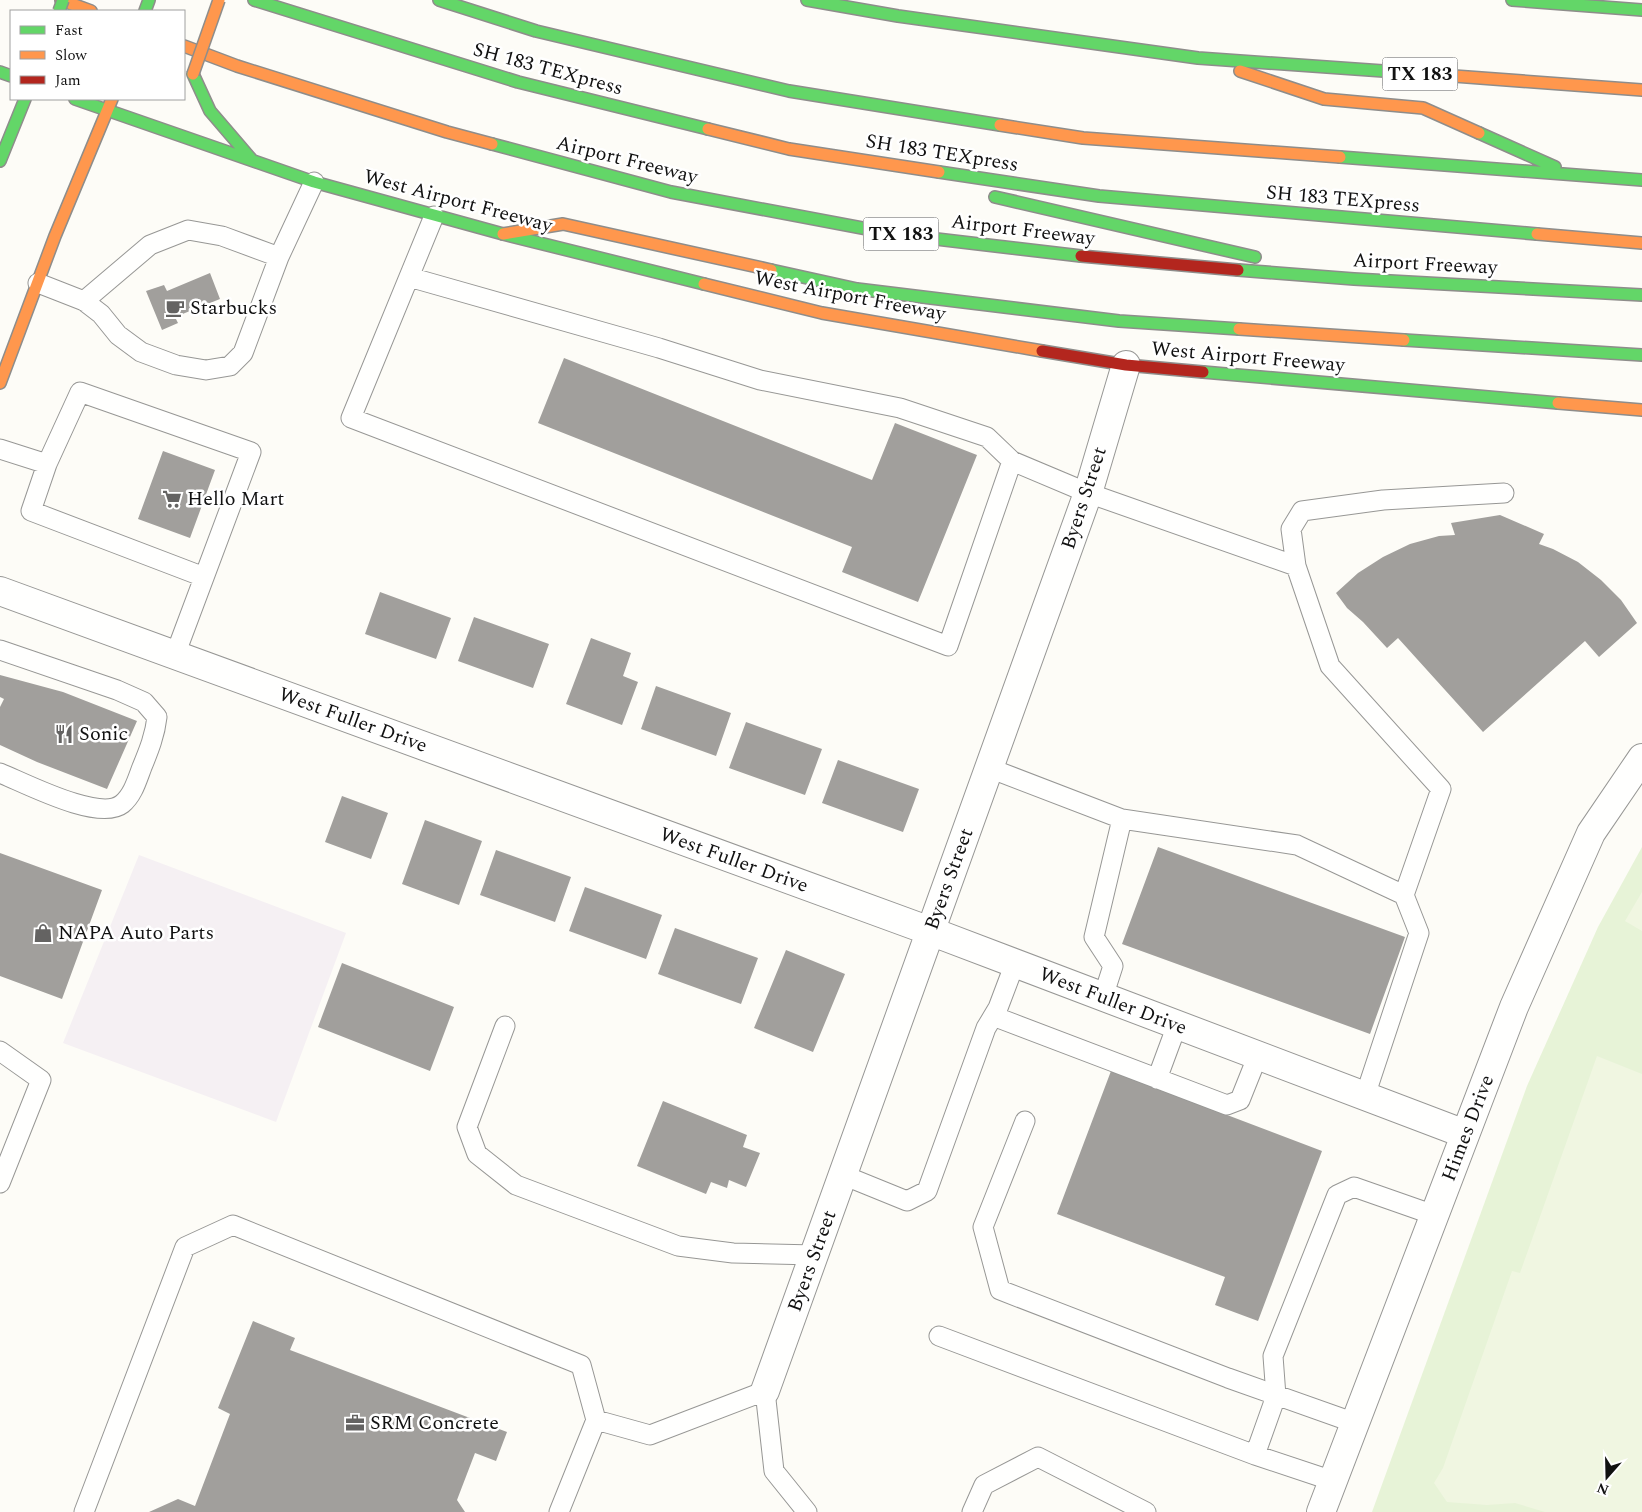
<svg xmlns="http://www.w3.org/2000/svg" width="1642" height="1512" font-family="Spectral,serif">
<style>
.industrial{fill:#f5f0f3}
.green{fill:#e7f3d7}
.pitch{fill:#f0f6e1}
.building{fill:#a19f9c}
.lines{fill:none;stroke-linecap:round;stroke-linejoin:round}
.lane-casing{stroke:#979795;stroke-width:21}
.street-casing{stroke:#979795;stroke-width:30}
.fast-casing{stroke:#8e8d8b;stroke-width:14}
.slow-casing{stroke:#8e8d8b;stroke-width:14}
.jam-casing{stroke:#8e8d8b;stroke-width:14}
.lane{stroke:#fffffe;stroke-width:19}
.street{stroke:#fffffe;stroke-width:28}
.fast{stroke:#63d668;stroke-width:11}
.slow{stroke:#ff974d;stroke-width:11}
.jam{stroke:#b3261e;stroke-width:11}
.fast-bridge-casing{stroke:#8e8d8b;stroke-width:14;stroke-linecap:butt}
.slow-bridge-casing{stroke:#8e8d8b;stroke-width:14;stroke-linecap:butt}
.fast-bridge{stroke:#63d668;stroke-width:11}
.slow-bridge{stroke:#ff974d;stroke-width:11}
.labels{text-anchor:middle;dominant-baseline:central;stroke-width:5;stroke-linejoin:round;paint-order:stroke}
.shield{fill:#fff;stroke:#585858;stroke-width:1}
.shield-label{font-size:19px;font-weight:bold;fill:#111}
.street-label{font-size:20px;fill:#111;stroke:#fff}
.poi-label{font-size:20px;fill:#111;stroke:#fff;text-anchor:start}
</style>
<rect width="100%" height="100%" fill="#fdfcf7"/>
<!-- industrial -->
<path class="industrial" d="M 139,855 L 346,933 L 276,1122 L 63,1043 Z"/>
<!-- green -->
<path class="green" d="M 1642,847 L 1642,1512 L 1372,1512 L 1527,1086 L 1598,927 Z"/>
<!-- pitch -->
<path class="pitch" d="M 1642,892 L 1642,931 L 1625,921 Z
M 1597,1056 L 1642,1074 L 1642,1512 L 1545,1512 L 1515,1503 L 1487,1505 L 1447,1502 L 1434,1483 L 1443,1468 L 1512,1271 L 1520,1273 Z"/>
<!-- building -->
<path class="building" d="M 210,273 L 220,299 L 175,317 L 178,323 L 162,330 L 146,291 L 164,285 L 167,291 Z
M 564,358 L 872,480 L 895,423 L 977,455 L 918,602 L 842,572 L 852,547 L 538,423 Z
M 163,451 L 215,470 L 190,538 L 138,519 Z
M 1500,515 L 1544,534 L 1539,544 L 1553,549 L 1578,562 L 1601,580 L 1621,600 L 1637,623 L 1599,657 L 1585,641 L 1483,732 L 1398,638 L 1387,648 L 1363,622 L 1347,608 L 1336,593 L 1358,573 L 1383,557 L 1410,544 L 1439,536 L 1455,535 L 1451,523 Z
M 380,592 L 451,618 L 436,659 L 365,634 Z
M 474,617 L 549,644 L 533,688 L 458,661 Z
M 591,638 L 631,653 L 623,676 L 638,682 L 622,725 L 566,704 Z
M 0,675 L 63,692 L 137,721 L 107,789 L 37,762 L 0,745 L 0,707 L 4,699 L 0,697 Z
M 656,686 L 731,713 L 716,756 L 641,729 Z
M 746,722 L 822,749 L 805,795 L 729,768 Z
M 838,760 L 919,789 L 903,832 L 822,803 Z
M 342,796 L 388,813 L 371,859 L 325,842 Z
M 425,820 L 482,841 L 459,905 L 402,884 Z
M 1158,847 L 1405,937 L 1370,1034 L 1122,944 Z
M 496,850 L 571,877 L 555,922 L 480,895 Z
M 0,853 L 102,890 L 62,999 L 0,976 Z
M 585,887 L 662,915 L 646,959 L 569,931 Z
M 675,928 L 758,958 L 741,1004 L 658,974 Z
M 786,950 L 845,974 L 813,1052 L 754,1028 Z
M 342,963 L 454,1007 L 430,1071 L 318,1027 Z
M 1111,1071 L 1322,1151 L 1258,1321 L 1215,1305 L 1225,1277 L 1057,1214 Z
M 663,1101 L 747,1135 L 743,1147 L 760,1153 L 746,1187 L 729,1180 L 727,1188 L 711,1182 L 706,1194 L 637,1166 Z
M 253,1321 L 295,1338 L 290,1350 L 507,1432 L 496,1461 L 475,1453 L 457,1500 L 465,1512 L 149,1512 L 178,1499 L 195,1506 L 230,1414 L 218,1408 Z"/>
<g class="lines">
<!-- lane casing -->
<g class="lane-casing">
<path id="lane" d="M 434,216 L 351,418 L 948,646 L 1012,461 L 1088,493 L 1296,566
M 409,277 L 659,348 L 760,380 L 900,408 L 987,437 L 1012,461
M 38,283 L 84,301 L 101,314 L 118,335 L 141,352 L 176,365 L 206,370 L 230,366 L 243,353 L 279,257 L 314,182
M 84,301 L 150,245 L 188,230 L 222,236 L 279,257
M 0,449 L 47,464 L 80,392 L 251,452 L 175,655
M 47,464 L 31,511 L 204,577
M 0,650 L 117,690 L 144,702 L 157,717 C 155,735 149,750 142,767 C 137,780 133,795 122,804 C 99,822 25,783 0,773
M 989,768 L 1122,819 L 1297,845 L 1404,895 L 1441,789 L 1330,666 L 1296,566 L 1291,529 L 1302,511 L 1383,500 L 1504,493
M 1103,997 L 1113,966 L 1094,937 L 1122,819
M 993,1016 L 1227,1105 L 1240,1100 L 1258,1055
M 505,1026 L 467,1127 L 477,1154 L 516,1185 L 678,1246 L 733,1253 L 815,1255
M 0,1051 L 41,1080 L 0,1183
M 1157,1079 L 1177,1025
M 1365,1096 L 1419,933 L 1404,895
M 1025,1121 L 983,1227 L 1000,1290 L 1228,1378 L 1355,1423
M 843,1175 L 907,1201 L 927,1191 L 986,1028 L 998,1008 L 1015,963
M 939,1336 L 1255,1455
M 596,1420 L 650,1435 L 765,1391 L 774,1471 L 807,1512
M 1333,1481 L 1255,1455 L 1276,1396 L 1273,1356 L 1337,1195 L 1354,1187 L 1434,1215
M 84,1512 L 185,1247 L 233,1225 L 581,1365 L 596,1420 L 559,1512
M 972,1512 L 984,1485 L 1038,1457 L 1146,1512"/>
</g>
<!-- street casing -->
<g class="street-casing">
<path id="street" d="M 0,591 L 930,931 L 1465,1134
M 765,1391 L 1088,493 L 1126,365
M 1321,1512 L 1514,1007 L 1591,833 L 1642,758"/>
</g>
<!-- fast casing -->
<g class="fast-casing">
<path id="fast" d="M 254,0 L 518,82 L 708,129
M 439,0 L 536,31 L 789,91 L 1000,125
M 807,0 L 898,16 L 1198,58 L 1454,76
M 1512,0 L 1642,10
M 145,11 L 149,0
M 0,72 L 11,76
M 193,74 L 210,111 L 252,160
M 75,99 L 314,182 L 503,234 L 704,284
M 1479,133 L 1555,167
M 492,144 L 671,192 L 894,234 L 1081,256
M 1340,157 L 1642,180
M 0,161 L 25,99
M 939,172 L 1099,196 L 1537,234
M 995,197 L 1255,257
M 771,270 L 857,289 L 1119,321 L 1239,329
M 1238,270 L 1354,279 L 1642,295
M 1404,340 L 1642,355
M 1203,372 L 1558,403"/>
</g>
<!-- slow casing -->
<g class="slow-casing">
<path id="slow" d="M 61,0 L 91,11
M 184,46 L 237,66 L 447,132 L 492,144
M 1240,71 L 1324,99 L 1423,108 L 1479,133
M 1454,76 L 1642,90
M 1000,125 L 1083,138 L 1340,157
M 708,129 L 789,149 L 939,172
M 503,234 L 563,224 L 771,270
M 1537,234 L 1642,243
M 704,284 L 822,313 L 1042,351
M 1239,329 L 1404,340
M 0,383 L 55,236 L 112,99
M 1558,403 L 1642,410"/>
</g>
<!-- jam casing -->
<g class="jam-casing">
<path id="jam" d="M 1081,256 L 1238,270
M 1042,351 L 1126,365 L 1203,372"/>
</g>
<!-- lane -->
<use href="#lane" class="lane"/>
<!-- street -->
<use href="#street" class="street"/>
<!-- fast -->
<use href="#fast" class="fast"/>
<!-- slow -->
<use href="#slow" class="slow"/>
<!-- jam -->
<use href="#jam" class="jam"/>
<!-- fast-bridge casing -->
<g class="fast-bridge-casing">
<path id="fast-bridge" d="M 59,11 L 63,0"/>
</g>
<!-- slow-bridge casing -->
<g class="slow-bridge-casing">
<path id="slow-bridge" d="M 193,74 L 219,0"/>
</g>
<!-- fast-bridge -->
<use href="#fast-bridge" class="fast-bridge"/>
<!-- slow-bridge -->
<use href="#slow-bridge" class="slow-bridge"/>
</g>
<!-- icons -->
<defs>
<g id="cafe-bare" transform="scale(1.5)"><path d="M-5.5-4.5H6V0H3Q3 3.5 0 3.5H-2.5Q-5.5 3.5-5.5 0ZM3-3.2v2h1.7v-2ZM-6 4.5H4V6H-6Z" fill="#646362" stroke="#fff" stroke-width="2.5" paint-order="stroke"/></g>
<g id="supermarket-bare" transform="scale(1.5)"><path d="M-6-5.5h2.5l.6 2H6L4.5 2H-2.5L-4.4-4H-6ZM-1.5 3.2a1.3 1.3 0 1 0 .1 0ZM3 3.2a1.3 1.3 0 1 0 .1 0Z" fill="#646362" stroke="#fff" stroke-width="2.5" paint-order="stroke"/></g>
<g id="restaurant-bare" transform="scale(1.5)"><path d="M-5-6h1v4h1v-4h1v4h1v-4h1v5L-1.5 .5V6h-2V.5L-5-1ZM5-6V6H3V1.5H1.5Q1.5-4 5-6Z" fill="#646362" stroke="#fff" stroke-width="2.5" paint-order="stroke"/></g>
<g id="shop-bare" transform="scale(1.5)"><path d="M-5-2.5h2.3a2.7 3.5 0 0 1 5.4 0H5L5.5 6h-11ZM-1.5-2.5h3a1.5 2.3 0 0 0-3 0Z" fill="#646362" stroke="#fff" stroke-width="2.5" paint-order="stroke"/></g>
<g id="office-bare" transform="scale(1.5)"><path d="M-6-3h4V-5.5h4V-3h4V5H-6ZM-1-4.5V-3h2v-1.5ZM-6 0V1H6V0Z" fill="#646362" stroke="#fff" stroke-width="2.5" paint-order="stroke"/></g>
</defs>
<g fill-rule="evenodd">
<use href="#cafe-bare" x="175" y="308"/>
<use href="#supermarket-bare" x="172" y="499"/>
<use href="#restaurant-bare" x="64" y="734"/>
<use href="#shop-bare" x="43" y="933"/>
<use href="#office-bare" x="355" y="1423"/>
</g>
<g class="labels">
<!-- shield labels -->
<g class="shield">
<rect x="1382.5" y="57.5" width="75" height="33" rx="4"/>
<rect x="863.5" y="217.5" width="75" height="33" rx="4"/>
</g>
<g class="shield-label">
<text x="1420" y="74">TX 183</text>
<text x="901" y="234">TX 183</text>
</g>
<!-- street labels -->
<g class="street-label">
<text transform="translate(548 69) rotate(15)">SH 183 TEXpress</text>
<text transform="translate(942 153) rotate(9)">SH 183 TEXpress</text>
<text transform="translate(627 160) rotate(14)">Airport Freeway</text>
<text transform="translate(1343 199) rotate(5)">SH 183 TEXpress</text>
<text transform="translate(458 201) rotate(15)">West Airport Freeway</text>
<text transform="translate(1023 230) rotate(7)">Airport Freeway</text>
<text transform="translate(1425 264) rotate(3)">Airport Freeway</text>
<text transform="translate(850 296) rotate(11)">West Airport Freeway</text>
<text transform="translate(1248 357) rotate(5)">West Airport Freeway</text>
<text transform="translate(1084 498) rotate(-72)">Byers Street</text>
<text transform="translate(353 720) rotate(20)">West Fuller Drive</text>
<text transform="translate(734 860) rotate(20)">West Fuller Drive</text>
<text transform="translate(949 879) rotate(-70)">Byers Street</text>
<text transform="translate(1113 1001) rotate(21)">West Fuller Drive</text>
<text transform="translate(1468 1128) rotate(-69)">Himes Drive</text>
<text transform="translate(812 1261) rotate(-70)">Byers Street</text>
</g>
<!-- poi labels -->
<g class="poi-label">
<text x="190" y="308">Starbucks</text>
<text x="187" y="499">Hello Mart</text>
<text x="79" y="734">Sonic</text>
<text x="58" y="933">NAPA Auto Parts</text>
<text x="370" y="1423">SRM Concrete</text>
</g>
</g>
<!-- legend -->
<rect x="10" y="10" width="175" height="90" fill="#ffffff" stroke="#a0a0a0"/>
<rect x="20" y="26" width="25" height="8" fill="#63d668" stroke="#a0a0a0"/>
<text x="55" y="35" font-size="15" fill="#111111">Fast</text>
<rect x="20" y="51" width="25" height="8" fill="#ff974d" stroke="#a0a0a0"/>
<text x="55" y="60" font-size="15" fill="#111111">Slow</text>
<rect x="20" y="76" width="25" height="8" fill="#b3261e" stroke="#a0a0a0"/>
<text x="55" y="85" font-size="15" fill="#111111">Jam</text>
<!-- north arrow -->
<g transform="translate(1607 1477) rotate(200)" stroke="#ffffff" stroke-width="4" paint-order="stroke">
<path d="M0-4L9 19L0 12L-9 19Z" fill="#111111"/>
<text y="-8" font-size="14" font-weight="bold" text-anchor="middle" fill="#111111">N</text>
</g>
</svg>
